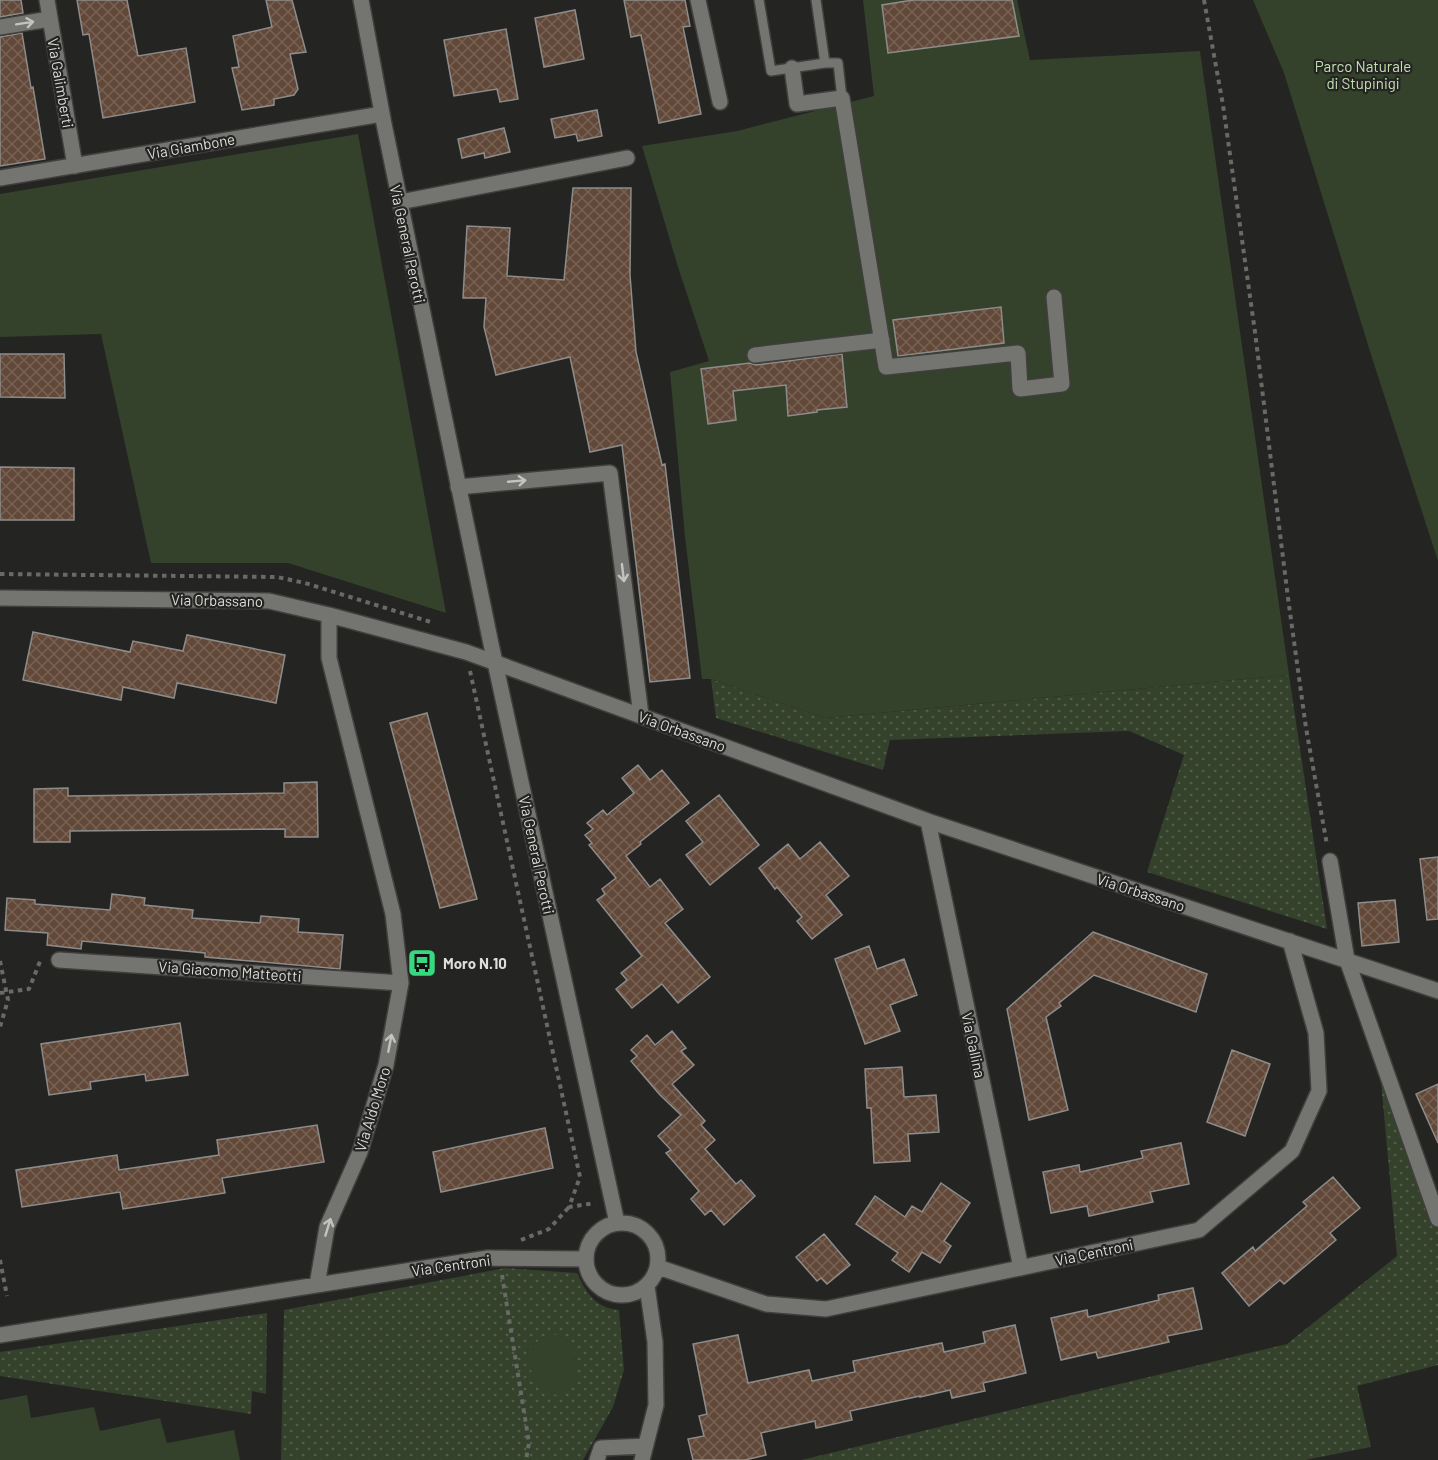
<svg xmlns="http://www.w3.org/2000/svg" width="1438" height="1460" font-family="Barlow,sans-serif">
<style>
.grass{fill:url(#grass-dots)}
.green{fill:#34412b}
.building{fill:url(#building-cross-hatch);stroke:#8e8c8a;stroke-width:1.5}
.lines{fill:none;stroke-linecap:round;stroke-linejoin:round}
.lane-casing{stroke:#403f3d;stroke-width:12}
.street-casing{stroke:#403f3d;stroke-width:18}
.path{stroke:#696967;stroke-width:4;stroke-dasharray:4.5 4.5;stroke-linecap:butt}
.lane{stroke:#747471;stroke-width:9}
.street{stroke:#747471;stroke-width:15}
.oneway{stroke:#c3c3c0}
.labels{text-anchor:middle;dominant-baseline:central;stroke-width:4.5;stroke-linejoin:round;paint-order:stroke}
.park-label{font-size:15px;fill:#c2e0b0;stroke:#242422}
.street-label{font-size:15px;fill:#dddddb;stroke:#242422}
.poi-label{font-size:15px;font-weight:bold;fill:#dddddb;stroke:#242422;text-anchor:start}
</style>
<defs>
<pattern id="grass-dots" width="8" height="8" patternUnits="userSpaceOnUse" patternTransform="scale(1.5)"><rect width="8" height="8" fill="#34412b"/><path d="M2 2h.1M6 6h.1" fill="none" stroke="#515c49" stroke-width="1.8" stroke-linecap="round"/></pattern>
<pattern id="building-cross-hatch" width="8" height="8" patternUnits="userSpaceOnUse" patternTransform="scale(1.5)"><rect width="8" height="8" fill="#614838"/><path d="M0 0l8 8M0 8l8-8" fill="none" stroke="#776254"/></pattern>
</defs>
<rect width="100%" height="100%" fill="#242422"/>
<!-- grass -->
<path class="grass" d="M 1289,675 L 1327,929 L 1147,872 L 1184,755 L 1129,731 L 890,740 L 883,770 L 716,718 L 711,679 L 825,718 Z
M 1380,1071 L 1438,1227 L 1438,1365 L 1357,1386 L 1371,1447 L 1305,1460 L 801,1460 L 1287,1344 L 1397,1256 Z
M 505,1268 L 577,1273 C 586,1292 595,1308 619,1310 L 624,1370 L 613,1407 L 583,1460 L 281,1460 L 284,1310 Z
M 267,1313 L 266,1394 L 252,1391 L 251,1414 L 0,1376 L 0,1352 Z"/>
<!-- green -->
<path class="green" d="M 863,0 L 1017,0 L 1030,60 L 1200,51 L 1289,675 L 825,718 L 711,679 L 702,679 L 685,537 L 670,372 L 709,361 L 678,267 L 642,146 L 737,131 L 874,96 Z
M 1253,0 L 1438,0 L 1438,561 L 1373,361 L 1284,73 Z
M 358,134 L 446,613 L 288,563 L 151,563 L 101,334 L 0,337 L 0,194 Z
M 550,1332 L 573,1344 L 577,1378 L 555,1395 L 533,1380 L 527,1349 Z
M 27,1395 L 31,1418 L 94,1407 L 100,1431 L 160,1418 L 167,1443 L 234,1430 L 240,1460 L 0,1460 L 0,1400 Z"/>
<!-- building -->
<path class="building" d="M 0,0 L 21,0 L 23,13 L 0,17 Z
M 77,0 L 127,0 L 138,56 L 186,48 L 195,102 L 103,118 L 89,34 L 83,35 Z
M 266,0 L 292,0 L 306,52 L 290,54 L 298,89 L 294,95 L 274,99 L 274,105 L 242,110 L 232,68 L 239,67 L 233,36 L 272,27 Z
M 624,0 L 685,0 L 690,26 L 683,27 L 701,114 L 659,123 L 641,35 L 631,37 Z
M 913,0 L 1012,0 L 1019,36 L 888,53 L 882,5 Z
M 575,10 L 584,59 L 544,67 L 535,18 Z
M 506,29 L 518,99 L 500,102 L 497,89 L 454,96 L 444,40 Z
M 22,33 L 31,88 L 33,87 L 45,159 L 0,166 L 0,37 Z
M 597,110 L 602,136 L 578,141 L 576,134 L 555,138 L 551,119 Z
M 504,128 L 510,152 L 485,158 L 484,153 L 462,158 L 458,139 Z
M 573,188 L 631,188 L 630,275 L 636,352 L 662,465 L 665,464 L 690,678 L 650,682 L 622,445 L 590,452 L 570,357 L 496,375 L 484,327 L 486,298 L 463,298 L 467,226 L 510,228 L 507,276 L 564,280 Z
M 1001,307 L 1004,343 L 898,356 L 893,320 Z
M 0,354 L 64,354 L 65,398 L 0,397 Z
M 842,354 L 847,407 L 817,410 L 817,412 L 788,416 L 786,385 L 733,391 L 736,420 L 708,424 L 701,369 L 750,363 L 756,365 Z
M 0,467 L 74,468 L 74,520 L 0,520 Z
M 33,632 L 130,652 L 133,641 L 183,651 L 187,635 L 285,655 L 276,703 L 177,683 L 174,698 L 123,687 L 121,700 L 23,680 Z
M 427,713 L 477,899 L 440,908 L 390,723 Z
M 638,765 L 650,780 L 662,770 L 689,803 L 640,842 L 641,844 L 626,856 L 650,887 L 660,879 L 683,909 L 665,923 L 710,977 L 678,1003 L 662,984 L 632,1008 L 616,989 L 627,980 L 621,973 L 642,956 L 597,900 L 605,894 L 602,889 L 616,878 L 589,845 L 592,843 L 585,835 L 593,829 L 587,823 L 603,810 L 607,815 L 634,793 L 622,778 Z
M 317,782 L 318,837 L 285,837 L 285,829 L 70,831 L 70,842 L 34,842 L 34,789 L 68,788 L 68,796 L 284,793 L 284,783 Z
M 719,795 L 759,845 L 710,885 L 686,855 L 703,842 L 686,821 Z
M 820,842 L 849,876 L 826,895 L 842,915 L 812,939 L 797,921 L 802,917 L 777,887 L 775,889 L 759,868 L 788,844 L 800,859 Z
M 1438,857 L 1438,919 L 1427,920 L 1420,859 Z
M 112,894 L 145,898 L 144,905 L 193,910 L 192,918 L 260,923 L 261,916 L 299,919 L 298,932 L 343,935 L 340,969 L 205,957 L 205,953 L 82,941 L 81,949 L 47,945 L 48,933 L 5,930 L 7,898 L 35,900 L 35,904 L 110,910 Z
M 1395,900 L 1399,942 L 1362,946 L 1358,903 Z
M 1093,932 L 1207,974 L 1196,1012 L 1094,975 L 1059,1003 L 1061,1006 L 1046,1017 L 1068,1110 L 1029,1120 L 1007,1009 Z
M 869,946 L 877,969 L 904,959 L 917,995 L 890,1005 L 900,1031 L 865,1044 L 835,959 Z
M 180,1023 L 188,1075 L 146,1081 L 145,1074 L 90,1082 L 91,1089 L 49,1095 L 41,1044 Z
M 672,1031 L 686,1048 L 681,1051 L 694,1065 L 672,1084 L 705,1121 L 701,1125 L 715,1140 L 705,1149 L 736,1184 L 741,1180 L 755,1196 L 724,1225 L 711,1210 L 705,1215 L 691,1199 L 699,1191 L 666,1153 L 671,1150 L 658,1136 L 681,1115 L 660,1095 L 631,1061 L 637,1056 L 631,1050 L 647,1035 L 655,1045 Z
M 1232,1050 L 1270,1064 L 1245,1136 L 1207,1122 Z
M 902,1067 L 904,1097 L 936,1095 L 939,1132 L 908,1134 L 910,1161 L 874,1163 L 871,1108 L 867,1108 L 865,1069 Z
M 1438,1084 L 1438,1143 L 1416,1094 Z
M 317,1125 L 324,1162 L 222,1178 L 225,1193 L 123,1209 L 120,1192 L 22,1207 L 16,1170 L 117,1155 L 119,1170 L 219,1155 L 217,1140 Z
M 545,1128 L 553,1168 L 441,1192 L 433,1152 Z
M 1181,1143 L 1189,1184 L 1150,1192 L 1153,1202 L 1089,1216 L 1087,1206 L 1051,1213 L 1043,1172 L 1079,1165 L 1080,1172 L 1143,1158 L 1141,1151 Z
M 1333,1177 L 1360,1208 L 1330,1233 L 1336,1240 L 1284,1284 L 1280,1280 L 1249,1306 L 1222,1273 L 1253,1247 L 1255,1251 L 1307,1206 L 1303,1202 Z
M 941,1183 L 970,1203 L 944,1241 L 951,1246 L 940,1263 L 922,1252 L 909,1272 L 892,1260 L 898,1253 L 856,1224 L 875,1196 L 905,1217 L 912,1206 L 922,1212 Z
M 824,1234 L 850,1265 L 827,1284 L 821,1278 L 817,1281 L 796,1257 Z
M 1193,1288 L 1202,1329 L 1167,1336 L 1169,1342 L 1098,1358 L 1096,1352 L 1061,1360 L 1051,1318 L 1087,1310 L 1088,1317 L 1159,1300 L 1158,1295 Z
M 1015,1325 L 1026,1373 L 983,1383 L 985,1391 L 952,1398 L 950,1390 L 920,1397 L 920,1396 L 850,1411 L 852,1420 L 816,1428 L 815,1421 L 761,1433 L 766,1455 L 745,1460 L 693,1460 L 688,1439 L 704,1436 L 699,1416 L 707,1414 L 693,1344 L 738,1335 L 748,1383 L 809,1370 L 812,1381 L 855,1372 L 853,1361 L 942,1343 L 944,1352 L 985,1343 L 983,1332 Z"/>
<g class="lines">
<!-- lane casing -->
<g class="lane-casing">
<path id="lane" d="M 759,0 L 771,71 L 825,63 L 816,0
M 825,63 L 838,63 L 842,98"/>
</g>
<!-- street casing -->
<g class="street-casing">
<path id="street" d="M 47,0 L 75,166
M 361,0 L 384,124 L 491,644 L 617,1223
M 698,0 L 720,102
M 0,27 L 50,19
M 792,68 L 797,104 L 842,98 L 886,367 L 1018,353 L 1020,389 L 1062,384 L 1054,297
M 0,178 L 382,114
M 400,202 L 627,158
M 755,355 L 882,340
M 458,487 L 610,473 L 641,715
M 0,598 L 269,601 L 329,615 L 466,652 L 928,821 L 1438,991
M 928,821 L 1021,1268
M 1330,861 L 1347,960 L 1438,1219
M 59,960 L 401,983
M586 1259a36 36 0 1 1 72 0a36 36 0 1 1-72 0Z
M 658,1267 L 766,1304 L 826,1309 L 1199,1230 L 1292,1151 L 1319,1091 L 1316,1033 L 1290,941
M 317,1285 L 327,1227 L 360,1152 L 386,1065 L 401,983 L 393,914 L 329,658 L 329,615
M 0,1335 L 488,1258 L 586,1259
M 597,1460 L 601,1448 L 645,1446
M 642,1460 L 656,1405 L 655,1342 L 647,1286"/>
</g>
<!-- path -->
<path class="path" d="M 1204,0 L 1223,105 L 1255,332 L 1288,598 L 1306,728 L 1327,845
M 0,574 L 277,577 L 305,583 L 434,623
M 470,671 L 580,1177 L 569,1207 L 595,1203
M 0,961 L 8,1000 L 0,1027
M 0,993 L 29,989 L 41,959
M 521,1240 L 549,1229 L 569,1207
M 0,1260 L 7,1296
M 502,1275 L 529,1443 L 526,1460"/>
<!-- lane -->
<use href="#lane" class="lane"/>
<!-- street -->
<use href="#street" class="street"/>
</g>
<!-- one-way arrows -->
<defs><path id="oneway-shaft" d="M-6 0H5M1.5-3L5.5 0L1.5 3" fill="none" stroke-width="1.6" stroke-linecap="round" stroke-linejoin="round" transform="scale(1.5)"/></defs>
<g class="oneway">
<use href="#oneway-shaft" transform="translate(25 23) rotate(-9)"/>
<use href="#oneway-shaft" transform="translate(517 481) rotate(-5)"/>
<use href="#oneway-shaft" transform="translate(623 573) rotate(83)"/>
<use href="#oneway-shaft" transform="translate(390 1043) rotate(-79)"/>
<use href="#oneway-shaft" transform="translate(328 1227) rotate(-73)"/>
</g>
<!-- icons -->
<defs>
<g id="bus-square" transform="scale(1.5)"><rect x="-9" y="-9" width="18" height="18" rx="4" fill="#38d880" stroke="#242422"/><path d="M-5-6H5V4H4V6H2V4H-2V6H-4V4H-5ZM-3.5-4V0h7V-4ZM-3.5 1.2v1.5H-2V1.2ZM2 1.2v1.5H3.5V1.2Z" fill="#111"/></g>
</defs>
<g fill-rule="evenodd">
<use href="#bus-square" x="422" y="963"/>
</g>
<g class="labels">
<!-- park labels -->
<g class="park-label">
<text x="1363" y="66">Parco Naturale<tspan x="1363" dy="17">di Stupinigi</tspan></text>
</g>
<!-- street labels -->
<g class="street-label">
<text transform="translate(61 83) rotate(80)">Via Galimberti</text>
<text transform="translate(191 146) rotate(-10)">Via Giambone</text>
<text transform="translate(408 244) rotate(78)">Via General Perotti</text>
<text transform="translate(217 600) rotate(1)">Via Orbassano</text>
<text transform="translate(682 731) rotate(20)">Via Orbassano</text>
<text transform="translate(537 855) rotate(78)">Via General Perotti</text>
<text transform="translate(1141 892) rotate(18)">Via Orbassano</text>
<text transform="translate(230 971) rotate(4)">Via Giacomo Matteotti</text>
<text transform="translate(974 1045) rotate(78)">Via Gallina</text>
<text transform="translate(372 1109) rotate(-73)">Via Aldo Moro</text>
<text transform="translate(1094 1252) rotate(-12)">Via Centroni</text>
<text transform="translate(451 1265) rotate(-8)">Via Centroni</text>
</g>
<!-- poi labels -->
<g class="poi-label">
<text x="443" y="963">Moro N.10</text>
</g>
</g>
</svg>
